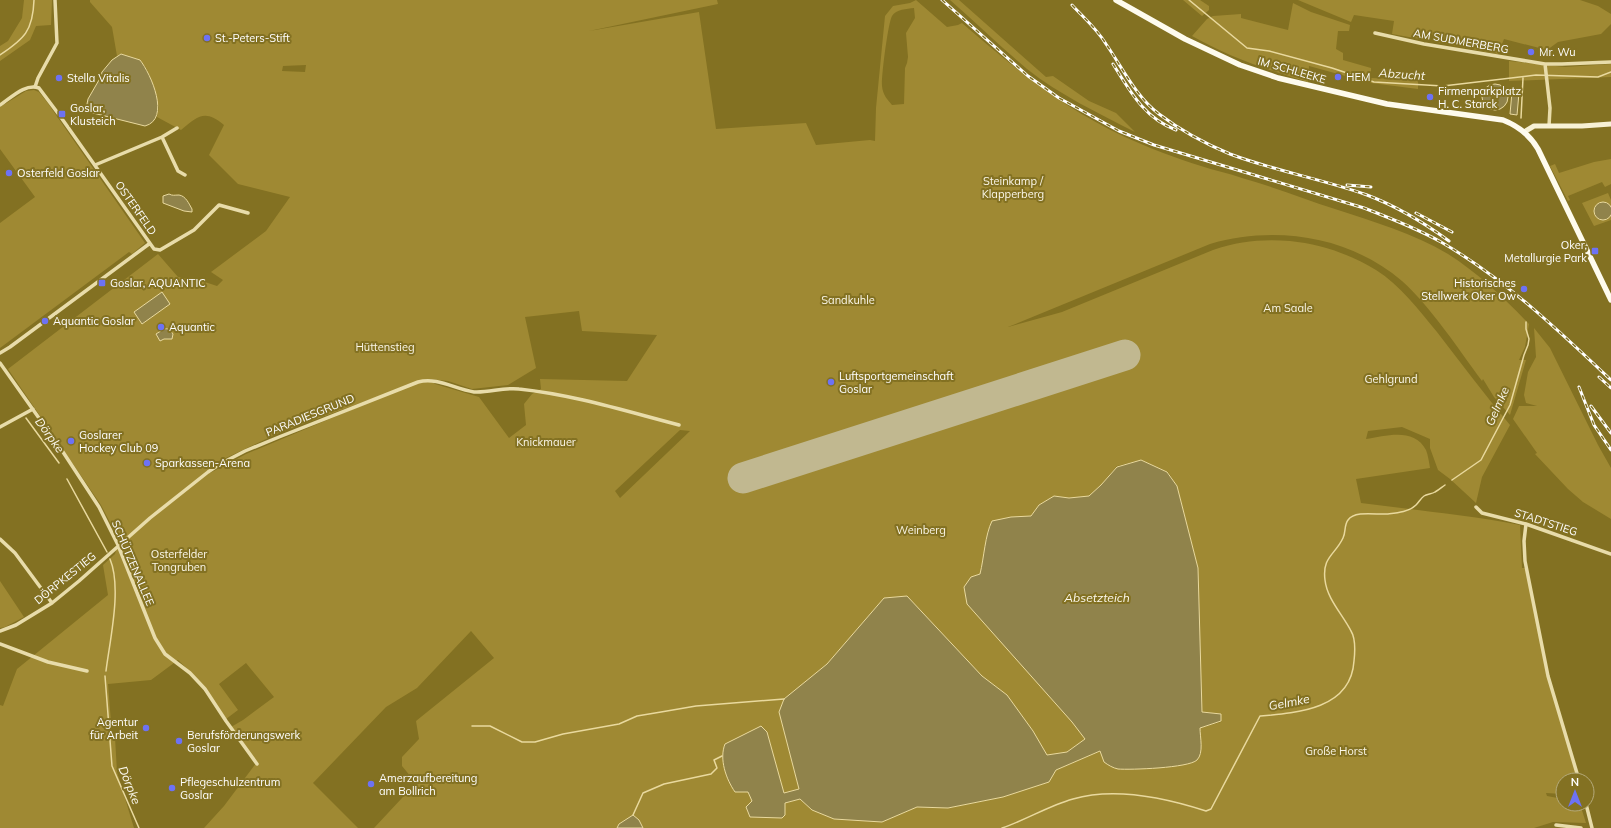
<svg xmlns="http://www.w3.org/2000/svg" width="1611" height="828" font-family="Mulish,sans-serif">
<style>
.green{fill:#9f8933;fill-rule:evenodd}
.water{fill:#90834b;stroke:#e9d99e}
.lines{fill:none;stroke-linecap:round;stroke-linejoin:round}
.stream{stroke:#e9d99e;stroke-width:1.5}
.runway{stroke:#c1b890;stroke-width:31}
.street{stroke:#e8dcaa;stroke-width:3.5}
.secondary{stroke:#f7f1d5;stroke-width:5}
.primary{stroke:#fefbed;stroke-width:5.5}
.rail-casing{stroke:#fff;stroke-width:3}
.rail{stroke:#837122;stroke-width:1.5;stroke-dasharray:4.5;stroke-linecap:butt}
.poi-dot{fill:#6d72f4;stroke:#837122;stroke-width:1.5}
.labels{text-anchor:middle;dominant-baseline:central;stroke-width:4;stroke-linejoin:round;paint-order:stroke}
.poi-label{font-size:11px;fill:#fff;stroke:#837122;text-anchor:start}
.street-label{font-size:11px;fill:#fff;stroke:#837122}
.park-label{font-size:11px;fill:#fbf7e9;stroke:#837122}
.water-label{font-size:12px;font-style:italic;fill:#fbf8ed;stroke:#837122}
</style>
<rect width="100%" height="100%" fill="#837122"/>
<!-- green -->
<path class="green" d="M 24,0 L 52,0 L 51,25 L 36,26 L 30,40 L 0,61 L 0,46 L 8,41 L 22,18 Z
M 90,0 L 717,0 L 718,4 L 589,31 L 699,12 L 716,129 L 806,123 L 816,145 L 870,140 L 875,141 L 876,108 L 885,16 L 893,6 L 910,3 L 916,0 L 947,27 L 958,25 L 962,23 C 1013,67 1063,108 1125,137 C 1149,148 1176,158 1201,166 C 1215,171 1229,173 1242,178 C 1274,187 1304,199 1335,209 C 1374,222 1413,233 1448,254 C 1478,273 1504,298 1529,324 L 1525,347 L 1519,360 L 1526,360 L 1510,415 L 1494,397 L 1483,379 L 1482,381 C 1459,350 1431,307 1402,281 C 1349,236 1276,225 1210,244 L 1008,327 L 1062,312 L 1213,250 C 1240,241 1262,239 1290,241 C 1320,244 1350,254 1376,270 C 1400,285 1419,310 1437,332 C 1461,363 1485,395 1510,425 L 1482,477 L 1476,503 L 1450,479 L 1438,470 L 1430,448 L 1430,439 L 1402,427 L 1368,431 L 1366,439 C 1386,436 1414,427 1426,450 C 1428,455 1429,462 1430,468 L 1356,479 L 1361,503 C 1414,510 1468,515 1520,525 L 1522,568 L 1526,568 L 1548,676 L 1579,780 L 1563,780 L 1563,794 L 1546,793 L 1547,796 L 1563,799 L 1563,804 L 1580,804 L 1586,823 L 1553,822 L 1534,828 L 643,828 L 639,820 L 620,824 L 617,828 L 374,828 L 416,783 L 402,766 L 402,757 L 419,739 L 416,721 L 494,658 L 471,631 L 417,688 L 386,707 L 313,783 L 358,828 L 204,828 L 224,806 L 257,762 L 231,727 L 243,720 L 274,697 L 246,663 L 219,684 L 238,710 L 226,719 C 210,694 200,680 178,660 L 151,680 L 108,684 L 112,735 L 115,737 L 117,772 L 134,828 L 0,828 L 0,705 L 3,706 L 17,669 L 108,595 L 103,565 L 115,554 L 119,540 L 101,505 L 8,369 L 158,254 L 178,277 L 202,281 L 217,286 L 223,280 L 211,272 L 266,231 L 290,197 L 238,184 L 209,155 L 224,125 C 205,109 198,116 181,130 L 157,117 L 159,107 L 150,76 L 146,68 L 140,60 L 121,54 L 117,56 L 112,27 L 90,2 ZM 914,8 L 915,18 L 906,33 L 908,57 L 907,63 L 905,68 L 904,104 L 892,105 C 887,99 883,95 882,86 C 881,78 888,23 892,16 C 896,9 907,9 914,8 ZM 306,65 L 305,72 L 282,71 L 283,66 ZM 579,311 L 582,331 L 657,335 L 627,381 L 540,379 L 541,389 L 532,394 L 524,404 L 526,425 L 509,438 L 479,397 L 435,384 L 429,379 L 448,381 L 472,389 L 508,385 L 536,368 L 525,317 ZM 415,383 L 246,454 L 210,473 L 211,465 L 281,432 ZM 680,430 L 690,431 L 620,498 L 615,491 ZM 1141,460 L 1168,472 L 1177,486 L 1198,568 L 1202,712 L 1221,714 L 1221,722 L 1200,728 L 1201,754 L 1101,751 L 1056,770 L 1049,782 L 1003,797 L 949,808 L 917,807 L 882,822 L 834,819 L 812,810 L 800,799 L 785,803 L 785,815 L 752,801 L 748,792 L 767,732 L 784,794 L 799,789 L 779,712 L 815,674 L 827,664 L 884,598 L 907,596 L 982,676 L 1007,695 L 1033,731 L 1047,756 L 1067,752 L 1085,739 L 971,577 L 980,574 L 985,551 L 988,530 L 1011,517 L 1031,516 L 1039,505 L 1054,496 L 1069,498 L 1089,496 L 1101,485 L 1117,466 Z
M 950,0 L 959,0 L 1046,77 L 1053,76 L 1089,101 L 1116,113 L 1135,132 C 1098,113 1060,95 1027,69 C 1001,47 976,23 950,0 Z
M 1183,0 L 1200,0 L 1209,6 L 1209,10 L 1202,16 Z
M 1298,0 L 1580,0 L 1598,6 L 1611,14 L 1611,24 L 1601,34 L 1558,42 L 1547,50 L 1504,39 L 1498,54 L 1436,42 L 1437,36 L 1422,33 L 1420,39 L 1392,34 L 1394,21 L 1354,15 L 1351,22 Z
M 1293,3 L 1311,12 L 1350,25 L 1349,31 L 1338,31 L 1336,49 L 1343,53 L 1343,60 L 1371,68 L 1371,78 L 1418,80 L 1418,89 L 1371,83 L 1309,66 L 1308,82 C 1267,70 1229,57 1192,36 L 1207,19 L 1213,16 L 1241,14 L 1241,18 L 1288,30 Z
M 1509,61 L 1565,67 L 1611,64 L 1611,77 L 1509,81 Z
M 34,90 L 39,92 L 47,102 L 145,243 L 132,254 L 129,252 L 0,348 L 0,223 L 35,197 L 0,149 L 0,107 L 26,91 Z
M 1611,159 L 1611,184 L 1605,187 L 1602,182 L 1568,196 L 1570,200 L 1568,201 L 1550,166 L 1555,164 L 1559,173 L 1594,162 Z
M 1608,193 L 1611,200 L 1611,220 L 1594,226 L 1582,203 Z
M 1534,328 L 1550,348 L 1598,445 L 1611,468 L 1611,519 L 1583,502 L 1568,489 L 1535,454 L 1537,453 L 1513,419 L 1519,406 L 1537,406 L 1526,403 L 1524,395 L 1528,372 L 1536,357 Z
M 0,581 L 24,617 L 5,627 L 0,628 Z"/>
<!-- water -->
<path class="water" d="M 121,54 L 140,60 C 151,74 171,119 145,126 L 89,112 L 86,109 L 88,99 L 99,80 L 102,72 L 112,60 Z
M1482 97a13 13 0 1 1 26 0a13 13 0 1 1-26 0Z
M 1512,92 L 1519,93 L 1517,115 L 1510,114 Z
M 169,194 C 173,196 174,195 179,195 C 186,196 189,204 192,209 L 192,212 L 184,211 L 163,203 L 163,196 Z
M1594 211a9 9 0 1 1 18 0a9 9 0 1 1-18 0Z
M 162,292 L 170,304 L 142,324 L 134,312 Z
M 164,329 C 168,328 170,330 173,334 L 172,339 L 164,339 L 160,341 L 156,334 Z
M 1141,460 L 1167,472 L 1177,486 L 1198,568 L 1202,712 L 1221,714 L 1221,721 L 1200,728 C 1200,737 1204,753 1197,760 C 1189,768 1130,770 1118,769 C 1113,768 1108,765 1104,762 L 1100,751 L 1056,770 L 1049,782 L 1003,797 L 948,808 L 917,807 L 882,822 L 834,819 L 812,810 L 800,799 L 785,803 L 785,815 L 782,818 L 750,817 L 746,807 L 752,801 L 748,792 L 735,792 C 726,779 719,759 725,744 L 761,726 L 767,732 L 784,793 L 799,789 L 779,712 L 784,699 L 827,664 L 884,598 L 907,596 L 982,676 L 1007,695 L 1033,731 L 1047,755 L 1067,752 L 1085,739 L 1072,722 L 967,604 L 964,587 L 971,577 L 980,574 C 984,558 985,535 992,521 L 1011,517 L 1031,516 L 1039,505 L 1054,496 L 1069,498 L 1089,496 L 1101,485 L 1117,467 Z
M 633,815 L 639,820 L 643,828 L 617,828 L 619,824 Z"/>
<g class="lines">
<!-- stream -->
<path class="stream" d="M 1189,0 L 1247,48 L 1269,51 L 1332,68 L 1374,82 L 1443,86 L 1536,75 L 1598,77 L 1611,72
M 0,55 C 24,39 33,31 34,0
M 1521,118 L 1523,78
M 26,418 L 59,463
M 67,479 L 107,552
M 1452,480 L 1481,460 L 1510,405 L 1524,355 L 1528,345 L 1529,339 L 1526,329 L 1526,322
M 106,671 C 110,639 122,588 110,559
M 105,676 L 112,766 L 139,828
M 472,726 L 490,726 L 522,742 L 535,742 L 563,734 L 619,724 L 637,716 L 661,712 L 696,706 L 784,699
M 633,815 L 643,793 L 664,784 L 711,774 L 717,768 L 714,760 L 722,756
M 1002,828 C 1026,820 1048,806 1073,799 C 1114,787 1166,798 1206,811 L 1211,809 L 1260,716 C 1298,713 1351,709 1354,661 C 1355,652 1356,639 1351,631 C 1343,615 1327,599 1325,580 C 1322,557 1335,555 1343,538 C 1346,532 1344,525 1348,520 C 1355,510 1377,515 1388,514 C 1397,513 1409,512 1416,505 C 1419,502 1421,498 1424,496 C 1427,494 1432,494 1435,492 C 1439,490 1442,487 1445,485"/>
<!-- runway -->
<path class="runway" d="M 743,478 L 1125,355"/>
<!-- street -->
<path class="street" d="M 1375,33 L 1424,44 L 1545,64 L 1550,108 L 1549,126
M 1545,64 L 1562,64 L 1611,62
M 35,87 L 38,78 L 57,43 L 55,0
M 0,105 C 11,98 25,83 39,88 L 60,116 L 154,249 L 160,250 L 194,230 L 219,205 L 248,213
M 162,137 L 178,171 L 185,175
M 95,165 L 162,137 L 177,128
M 0,353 L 10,347 L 149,244
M 0,363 L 63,452 L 99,507 L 118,545 L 155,638 L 165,654 L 190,673 L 205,689 L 226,721 L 257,764
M 0,427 L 33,409
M 1476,507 L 1482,513 L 1526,524 L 1611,554
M 1526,524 L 1524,541 L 1525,561 L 1548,676 L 1579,780
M 0,539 L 15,553 L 52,603
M 0,631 L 16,625 L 52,603 L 79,581 L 150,518 L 208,472 L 220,464 L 245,451 L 279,437 L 418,382 C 438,377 454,389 474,392 C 489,393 504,387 519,389 C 575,395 625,411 679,425
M 0,644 L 48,662 L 87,671
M 1586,804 L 1592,828
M 1556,825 L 1581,828"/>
<!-- secondary -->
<path class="secondary" d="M 1524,132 L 1534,126 L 1582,126 L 1611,124"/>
<!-- primary -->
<path class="primary" d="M 1116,0 L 1185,39 L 1240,65 L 1278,78 L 1387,104 L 1503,120 C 1518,126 1530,135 1538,149 L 1611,300"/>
<!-- rail casing -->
<g class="rail-casing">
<path id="rail" d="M 942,0 L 1028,76 L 1059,98 L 1119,131 L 1154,145 L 1364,208 C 1390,218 1416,228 1441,242 C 1505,279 1558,330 1611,380
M 1072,5 C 1084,18 1097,29 1106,44 C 1122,67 1136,97 1159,114 C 1180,130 1206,144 1230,154 C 1275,171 1322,179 1367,195 C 1396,206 1423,222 1449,241
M 1113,64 C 1130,91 1144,118 1176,130
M 1347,185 L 1371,187
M 1416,213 L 1452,232
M 1599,377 L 1611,388
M 1579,387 L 1594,425 L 1611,450
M 1591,406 L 1611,433"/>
</g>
<!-- rail -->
<use href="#rail" class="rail"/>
</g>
<!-- markers -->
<g class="poi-dot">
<circle cx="207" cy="38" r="4"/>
<circle cx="1531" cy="52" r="4"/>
<circle cx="1338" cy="77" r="4"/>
<circle cx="59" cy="78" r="4"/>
<circle cx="1430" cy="97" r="4"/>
<rect x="58" y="110" width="8" height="8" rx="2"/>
<circle cx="9" cy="173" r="4"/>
<rect x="1591" y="247" width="8" height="8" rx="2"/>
<rect x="98" y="279" width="8" height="8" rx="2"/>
<circle cx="1524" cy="289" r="4"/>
<circle cx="45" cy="321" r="4"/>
<circle cx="161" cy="327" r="4"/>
<circle cx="831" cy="382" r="4"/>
<circle cx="71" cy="441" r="4"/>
<circle cx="147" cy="463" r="4"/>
<circle cx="146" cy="728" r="4"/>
<circle cx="179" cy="741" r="4"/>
<circle cx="371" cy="784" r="4"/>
<circle cx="172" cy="788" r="4"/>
</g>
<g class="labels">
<!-- poi labels -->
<g class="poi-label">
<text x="215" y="38">St.-Peters-Stift</text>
<text x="1539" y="52">Mr. Wu</text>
<text x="1346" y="77">HEM</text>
<text x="67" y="78">Stella Vitalis</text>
<text x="1438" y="91">Firmenparkplatz<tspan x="1438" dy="13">H. C. Starck</tspan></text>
<text x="70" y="108">Goslar,<tspan x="70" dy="13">Klusteich</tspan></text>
<text x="17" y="173">Osterfeld Goslar</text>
<text x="1587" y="245" text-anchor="end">Oker,<tspan x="1587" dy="13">Metallurgie Park</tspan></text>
<text x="110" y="283">Goslar, AQUANTIC</text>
<text x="1516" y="283" text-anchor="end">Historisches<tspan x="1516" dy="13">Stellwerk Oker Ow</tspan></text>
<text x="53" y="321">Aquantic Goslar</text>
<text x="169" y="327">Aquantic</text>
<text x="839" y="376">Luftsportgemeinschaft<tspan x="839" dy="13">Goslar</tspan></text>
<text x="79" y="435">Goslarer<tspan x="79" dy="13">Hockey Club 09</tspan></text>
<text x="155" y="463">Sparkassen-Arena</text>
<text x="138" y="722" text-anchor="end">Agentur<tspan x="138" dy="13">für Arbeit</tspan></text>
<text x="187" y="735">Berufsförderungswerk<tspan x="187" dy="13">Goslar</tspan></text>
<text x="379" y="778">Amerzaufbereitung<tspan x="379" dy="13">am Bollrich</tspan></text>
<text x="180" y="782">Pflegeschulzentrum<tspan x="180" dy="13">Goslar</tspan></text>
</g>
<!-- street labels -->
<g class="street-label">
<text transform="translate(1461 41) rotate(10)">AM SUDMERBERG</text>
<text transform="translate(1292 70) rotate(16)">IM SCHLEEKE</text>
<text transform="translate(136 208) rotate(55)">OSTERFELD</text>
<text transform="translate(310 415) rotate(-22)">PARADIESGRUND</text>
<text transform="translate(1546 522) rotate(18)">STADTSTIEG</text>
<text transform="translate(133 563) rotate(67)">SCHÜTZENALLEE</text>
<text transform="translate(65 578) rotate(-39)">DÖRPKESTIEG</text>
</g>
<!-- park labels -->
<g class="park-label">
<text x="1013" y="181">Steinkamp /<tspan x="1013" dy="13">Klapperberg</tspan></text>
<text x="848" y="300">Sandkuhle</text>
<text x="1288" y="308">Am Saale</text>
<text x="385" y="347">Hüttenstieg</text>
<text x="1391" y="379">Gehlgrund</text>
<text x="546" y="442">Knickmauer</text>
<text x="921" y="530">Weinberg</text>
<text x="179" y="554">Osterfelder<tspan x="179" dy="13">Tongruben</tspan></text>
<text x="1336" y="751">Große Horst</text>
</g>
<!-- water labels -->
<g class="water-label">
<text transform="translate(1402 74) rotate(4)">Abzucht</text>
<text transform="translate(1497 406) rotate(-66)">Gelmke</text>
<text transform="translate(50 435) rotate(54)">Dörpke</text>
<text x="1097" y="597">Absetzteich</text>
<text transform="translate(1289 702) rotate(-11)">Gelmke</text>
<text transform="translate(130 785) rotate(68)">Dörpke</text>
</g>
</g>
<!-- north arrow -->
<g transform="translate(1575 792)"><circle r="19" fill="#837122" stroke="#b5aa7a"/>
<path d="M0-3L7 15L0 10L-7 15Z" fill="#6d72f4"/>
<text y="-6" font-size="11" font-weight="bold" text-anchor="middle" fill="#ffffff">N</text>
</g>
</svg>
